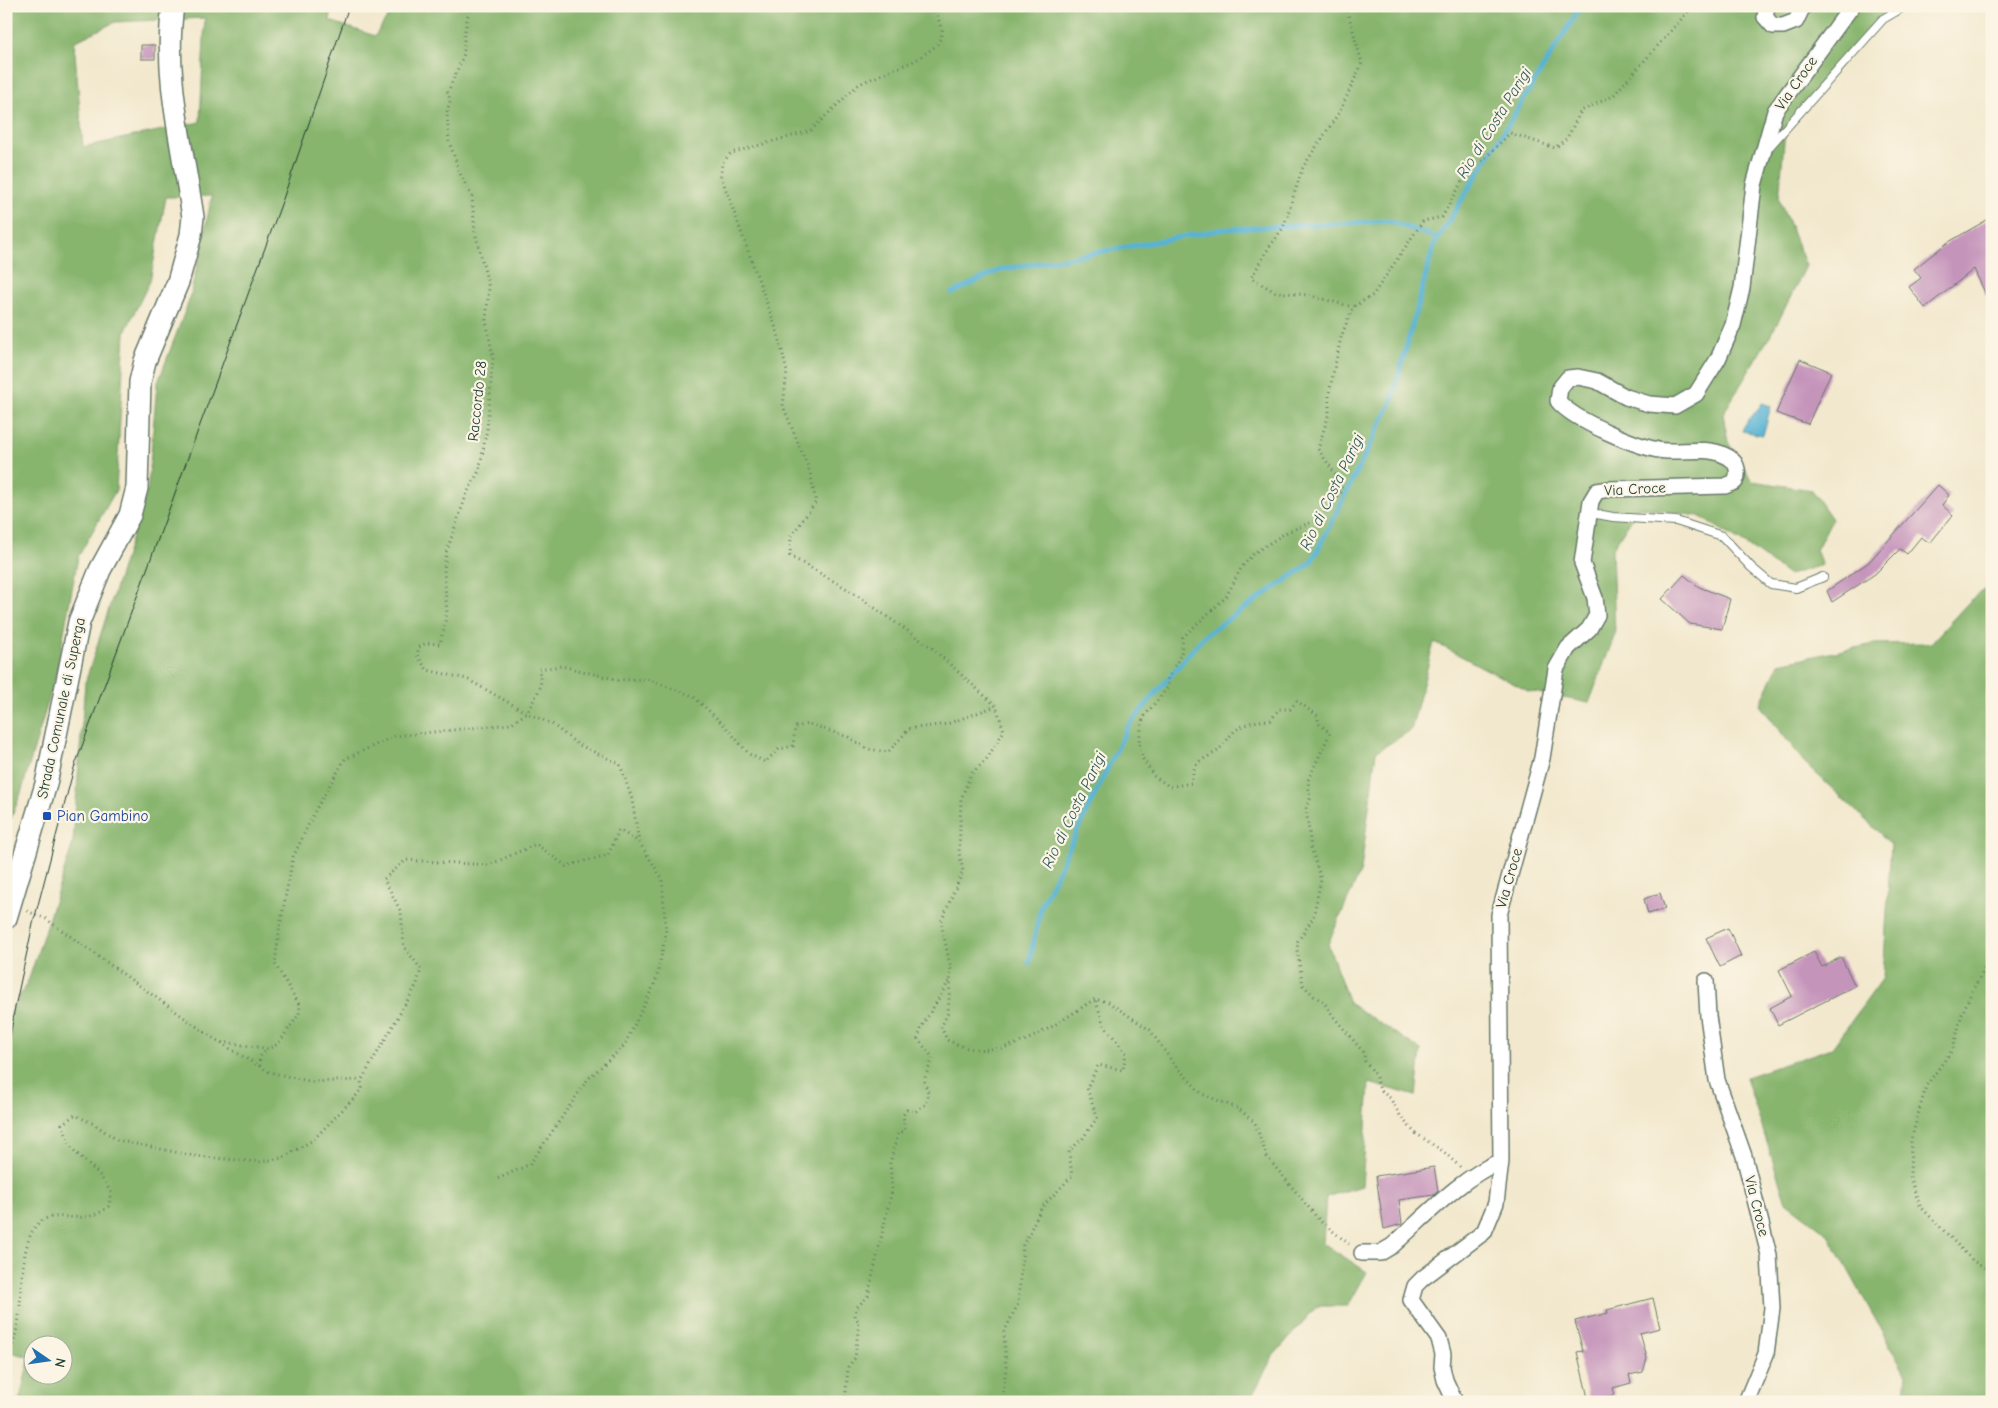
<svg xmlns="http://www.w3.org/2000/svg" width="1998" height="1408" font-family="'Comic Neue',sans-serif">
<style>
.forest{fill:#88b56e;stroke:#547951;fill-rule:evenodd}
.water{fill:#56b3d4;stroke:#3a7884}
.lines{fill:none;stroke-linecap:round;stroke-linejoin:round}
.stream{stroke:#56b3d4;stroke-width:5}
.building{fill:#c594bb}
.lane-casing{stroke:#69796a;stroke-width:10}
.street-casing{stroke:#69796a;stroke-width:18}
.secondary-casing{stroke:#69796a;stroke-width:24}
.path{stroke:#69796a;stroke-width:3;stroke-dasharray:1 4;stroke-linecap:butt}
.lane{stroke:#fff;stroke-width:8}
.street{stroke:#fff;stroke-width:15}
.secondary{stroke:#fff;stroke-width:21}
.tram{stroke:#1f3d34;stroke-width:1}
.transit-dot{fill:#1a4fb4;stroke:#fcf5e5;stroke-width:2}
.labels{text-anchor:middle;dominant-baseline:central;stroke-width:4.5;stroke-linejoin:round;paint-order:stroke}
.street-label{font-size:15px;fill:#1f3d34;stroke:#fcf5e5}
.transit-label{font-size:15px;fill:#164399;stroke:#fcf5e5;text-anchor:start}
.water-label{font-size:16px;font-style:italic;fill:#2d5a5c;stroke:#fcf5e5}
</style>
<rect width="100%" height="100%" fill="#fcf5e5"/>
<filter id="ink" filterUnits="userSpaceOnUse"><feTurbulence type="fractalNoise" baseFrequency=".02" numOctaves="2"/><feDisplacementMap in="SourceGraphic" scale="10" xChannelSelector="R" yChannelSelector="G"/><feConvolveMatrix kernelMatrix="1 2 1 2 8 2 1 2 1" color-interpolation-filters="sRGB"/></filter>
<filter id="wash" filterUnits="userSpaceOnUse"><feTurbulence type="fractalNoise" baseFrequency=".0096" numOctaves="4" result="noise"/><feDisplacementMap in="SourceGraphic" scale="20" xChannelSelector="R" yChannelSelector="G"/><feGaussianBlur stdDeviation="1.12" result="paint"/><feColorMatrix in="noise" values="0 0 0 0 0 0 0 0 0 0 0 0 0 0 0 0 0 1.4 0 .05"/><feComposite in="paint" operator="in"/></filter>
<g filter="url(#wash)">
<rect width="100%" height="100%" fill="#f2e8cd"/>
<!-- forest -->
<path class="forest" d="M 6,6 L 332,6 L 330,21 L 375,36 L 395,6 L 1895,6 L 1852,50 L 1785,130 L 1779,199 L 1806,266 L 1777,324 L 1723,414 L 1728,442 L 1752,481 L 1812,490 L 1832,519 L 1816,550 L 1822,565 L 1788,575 L 1745,544 L 1699,516 L 1639,507 L 1612,549 L 1615,634 L 1589,703 L 1528,691 L 1434,642 L 1411,730 L 1376,752 L 1361,870 L 1328,944 L 1349,1003 L 1421,1050 L 1416,1096 L 1369,1083 L 1362,1186 L 1326,1197 L 1323,1243 L 1367,1272 L 1348,1306 L 1317,1306 L 1273,1356 L 1249,1402 L 19,1402 L 30,1357 L 6,1351 L 6,1022 L 29,979 L 73,843 L 85,683 L 148,487 L 157,385 L 190,298 L 212,196 L 166,197 L 150,281 L 125,332 L 116,490 L 78,557 L 56,675 L 21,793 L 6,831 L 6,694 L 9,693 L 6,669 ZM 205,18 L 200,122 L 83,147 L 74,42 L 115,22 ZM 32,1346 L 62,1346 L 62,1376 L 32,1376 Z
M 1992,584 L 1992,1402 L 1903,1402 L 1906,1375 L 1829,1235 L 1786,1202 L 1746,1077 L 1832,1048 L 1883,978 L 1891,844 L 1804,762 L 1760,705 L 1779,663 L 1875,644 L 1931,643 L 1969,602 Z"/>
<!-- water -->
<path class="water" d="M 1762,403 L 1771,406 L 1763,435 L 1742,431 C 1744,423 1757,412 1762,403 Z"/>
<g class="lines">
<!-- stream -->
<path class="stream" d="M 952,293 L 1000,270 L 1225,229 L 1389,221 L 1438,238
M 1029,963 L 1041,906 L 1128,726 L 1205,635 L 1311,563 L 1391,403 L 1434,245 L 1581,6"/>
</g>
<g id="blocks">
<!-- building -->
<path class="building" d="M 141,45 L 155,45 L 155,59 L 141,59 Z
M 1992,217 L 1992,308 L 1974,269 L 1925,308 L 1909,287 L 1921,278 L 1914,269 L 1947,243 Z
M 1800,359 L 1831,372 L 1808,424 L 1776,413 Z
M 1938,485 L 1949,495 L 1942,505 L 1953,515 L 1930,543 L 1921,537 L 1907,554 L 1900,549 L 1875,574 L 1832,602 L 1827,591 L 1869,562 Z
M 1684,575 L 1699,587 L 1730,599 L 1722,629 L 1690,624 L 1662,599 Z
M 1660,893 L 1665,909 L 1648,914 L 1644,899 Z
M 1728,928 L 1741,956 L 1720,967 L 1706,938 Z
M 1814,952 L 1822,967 L 1841,957 L 1855,986 L 1778,1025 L 1770,1008 L 1792,996 L 1779,970 Z
M 1434,1167 L 1438,1191 L 1434,1195 L 1399,1200 L 1402,1224 L 1384,1229 L 1376,1176 Z
M 1653,1298 L 1660,1328 L 1640,1333 L 1647,1358 L 1643,1372 L 1629,1375 L 1631,1383 L 1613,1388 L 1615,1395 L 1607,1397 L 1608,1402 L 1589,1402 L 1577,1352 L 1583,1351 L 1575,1321 L 1608,1313 L 1607,1310 Z"/>
</g>
</g>
<g filter="url(#ink)">
<use href="#blocks" fill-opacity="0" stroke="#69796a" stroke-width="1"/>
<g class="lines">
<!-- lane casing -->
<g class="lane-casing">
<path id="lane" d="M 1768,148 L 1883,19 L 1905,6
M 1591,513 L 1613,517 L 1676,521 L 1722,536 L 1751,567 L 1771,584 L 1796,588 L 1823,577"/>
</g>
<!-- street casing -->
<g class="street-casing">
<path id="street" d="M 1767,6 L 1765,17 L 1773,26 L 1783,26 L 1796,21 L 1803,6
M 1706,981 L 1708,1016 L 1717,1080 L 1744,1156 L 1769,1255 L 1772,1308 L 1766,1354 L 1746,1402
M 1362,1253 L 1380,1253 L 1392,1246 C 1424,1218 1461,1177 1501,1161
M 1455,1402 L 1445,1380 L 1442,1367 L 1443,1354 L 1439,1339 L 1411,1300 L 1415,1286 L 1423,1278 L 1484,1232 L 1496,1203 L 1501,1161 L 1499,915 L 1542,758 L 1556,669 L 1568,648 L 1589,629 L 1597,615 L 1595,598 L 1582,563 L 1591,501 L 1597,491 L 1610,489 L 1725,486 L 1735,482 C 1740,471 1737,460 1724,455 C 1707,447 1686,452 1667,451 C 1642,450 1573,420 1558,401 L 1560,388 L 1568,378 L 1578,377 L 1597,381 L 1626,397 L 1649,404 L 1675,406 L 1696,394 L 1718,359 L 1733,325 L 1742,288 L 1754,185 L 1775,111 L 1852,6"/>
</g>
<!-- secondary casing -->
<g class="secondary-casing">
<path id="secondary" d="M 6,918 L 46,784 L 79,622 L 100,570 L 130,515 L 137,488 L 140,382 L 145,361 L 178,282 L 191,235 L 193,217 C 183,149 163,74 173,6"/>
</g>
<!-- path -->
<path class="path" d="M 472,6 L 468,15 L 464,35 L 464,54 L 448,92 L 450,101 L 447,112 L 449,141 L 461,176 L 472,197 L 475,232 L 489,288 L 486,320 L 493,357 L 487,429 L 479,471 L 467,493 L 446,553 L 444,570 L 447,613 L 440,644 L 426,643 L 419,647 L 417,655 L 427,670 L 467,679 L 527,713 L 552,724 L 577,744 L 620,764 L 632,799 L 639,842 L 662,878 L 666,933 L 656,981 L 624,1046 L 588,1079 L 530,1164 L 495,1180
M 934,6 L 942,30 L 941,38 L 936,46 L 916,60 L 859,84 L 810,131 L 731,153 L 722,163 L 721,176 L 778,334 L 787,372 L 783,406 L 810,472 L 816,502 L 791,536 L 790,556 L 849,590 L 932,648 L 996,706 L 1004,731 L 986,760 L 971,774 L 961,799 L 959,853 L 963,871 L 941,922 L 951,970 L 948,1013 L 941,1027 L 947,1040 C 954,1043 962,1047 969,1048 C 1016,1057 1058,1022 1095,999 L 1108,1002 L 1150,1030 L 1173,1063 L 1202,1094 L 1239,1109 L 1255,1123 L 1267,1157 L 1320,1221 L 1349,1244
M 1346,6 L 1362,63 L 1340,111 L 1303,167 L 1283,228 L 1268,249 L 1251,278 L 1275,292 L 1308,295 L 1353,307
M 27,911 L 46,919 L 217,1041 L 269,1072 L 313,1082 L 356,1080 L 361,1081
M 1992,956 L 1972,991 L 1962,1014 L 1953,1049 L 1926,1086 L 1911,1140 L 1910,1178 L 1920,1206 L 1973,1261 L 1992,1272
M 217,1041 L 269,1049 L 278,1044 L 299,1014 L 300,1006 L 275,964 L 279,931 L 293,857 L 316,809 L 345,759 L 395,736 L 510,724 L 527,713 L 541,686 L 539,669 L 562,666 L 618,680 L 647,679 L 693,696 L 724,725 L 749,754 L 765,762 L 779,749 L 793,746 L 795,727 L 809,724 L 848,737 L 868,749 L 888,752 L 909,729 L 947,724 L 996,706
M 260,1066 C 259,1058 260,1054 268,1050
M 1460,1167 L 1444,1152 L 1415,1133 L 1401,1117 L 1390,1098 L 1380,1090 L 1375,1074 L 1365,1061 L 1364,1053 L 1333,1016 L 1323,1001 L 1314,996 L 1303,985 L 1297,950 L 1298,941 L 1313,918 L 1321,880 L 1311,848 L 1306,807 L 1310,799 L 1308,780 L 1330,733 L 1318,723 L 1318,716 L 1297,701 L 1290,709 L 1279,709 L 1271,720 C 1253,721 1241,723 1229,737 C 1226,742 1221,748 1216,752 C 1197,764 1196,757 1191,783 L 1170,787 L 1154,776 L 1143,759 L 1139,741 L 1143,718 L 1168,687 L 1168,679 L 1181,654 L 1183,637 L 1226,597 L 1241,568 L 1254,553 L 1287,532 L 1320,519 L 1342,491 L 1340,481 L 1318,449 L 1329,413 L 1329,393 L 1341,337 L 1353,307 L 1373,295 L 1423,221 L 1442,217 L 1463,180 L 1510,133 L 1555,148 L 1567,138 L 1581,111 L 1613,96 L 1693,6
M 6,1364 C 12,1348 17,1332 19,1316 C 22,1293 20,1235 41,1221 C 59,1209 84,1228 109,1206 L 111,1192 L 99,1174 L 72,1149 L 62,1124 L 75,1115 L 94,1124 L 117,1140 L 194,1156 L 259,1162 L 282,1158 L 313,1140 L 357,1095 L 362,1088 L 361,1081 L 417,984 L 421,969 L 404,947 L 401,912 L 384,879 L 406,860 L 489,865 L 536,844 L 566,866 L 608,855 L 619,830 L 639,842
M 845,1402 L 848,1367 L 855,1358 L 859,1322 L 855,1317 L 856,1308 L 868,1296 L 892,1190 L 890,1163 L 898,1134 L 905,1130 L 903,1115 L 907,1110 L 915,1112 L 926,1104 L 928,1092 L 924,1080 L 933,1058 L 918,1039 L 921,1028 L 949,981
M 1002,1402 L 1006,1367 L 1004,1332 L 1018,1304 L 1023,1245 L 1042,1207 L 1072,1176 L 1069,1151 L 1083,1138 L 1097,1118 L 1087,1088 L 1098,1065 L 1123,1070 L 1126,1053 L 1104,1025 L 1095,999"/>
<!-- lane -->
<use href="#lane" class="lane"/>
<!-- street -->
<use href="#street" class="street"/>
<!-- secondary -->
<use href="#secondary" class="secondary"/>
<!-- tram -->
<path class="tram" d="M 6,1064 L 14,1012 L 33,924 L 74,768 L 283,199 L 349,6"/>
</g>
</g>
<!-- markers -->
<rect class="transit-dot" x="42" y="811" width="10" height="10" rx="2.5"/>
<g class="labels">
<!-- street labels -->
<g class="street-label">
<text transform="translate(1796 83) rotate(-55)">Via Croce</text>
<text transform="translate(477 401) rotate(-84)">Raccordo 28</text>
<text transform="translate(1635 489) rotate(-3)">Via Croce</text>
<text transform="translate(61 708) rotate(-78)">Strada Comunale di Superga</text>
<text transform="translate(1509 878) rotate(-74)">Via Croce</text>
<text transform="translate(1757 1206) rotate(76)">Via Croce</text>
</g>
<!-- transit labels -->
<g class="transit-label">
<text x="57" y="816">Pian Gambino</text>
</g>
<!-- water labels -->
<g class="water-label">
<text transform="translate(1494 123) rotate(-58)">Rio di Costa Parigi</text>
<text transform="translate(1332 492) rotate(-64)">Rio di Costa Parigi</text>
<text transform="translate(1074 810) rotate(-64)">Rio di Costa Parigi</text>
</g>
</g>
<!-- margin -->
<rect width="1998" height="1408" fill="none" stroke="#fcf5e5" stroke-width="25"/>
<!-- north arrow -->
<g transform="translate(48 1360) rotate(103)"><circle r="24" fill="#fcf5e5" stroke="#a4ab9e"/>
<path d="M0-4L9 19L0 12L-9 19Z" fill="#1f6fb2"/>
<text y="-8" font-size="14" font-weight="bold" text-anchor="middle" fill="#1f3d34">N</text>
</g>
</svg>
